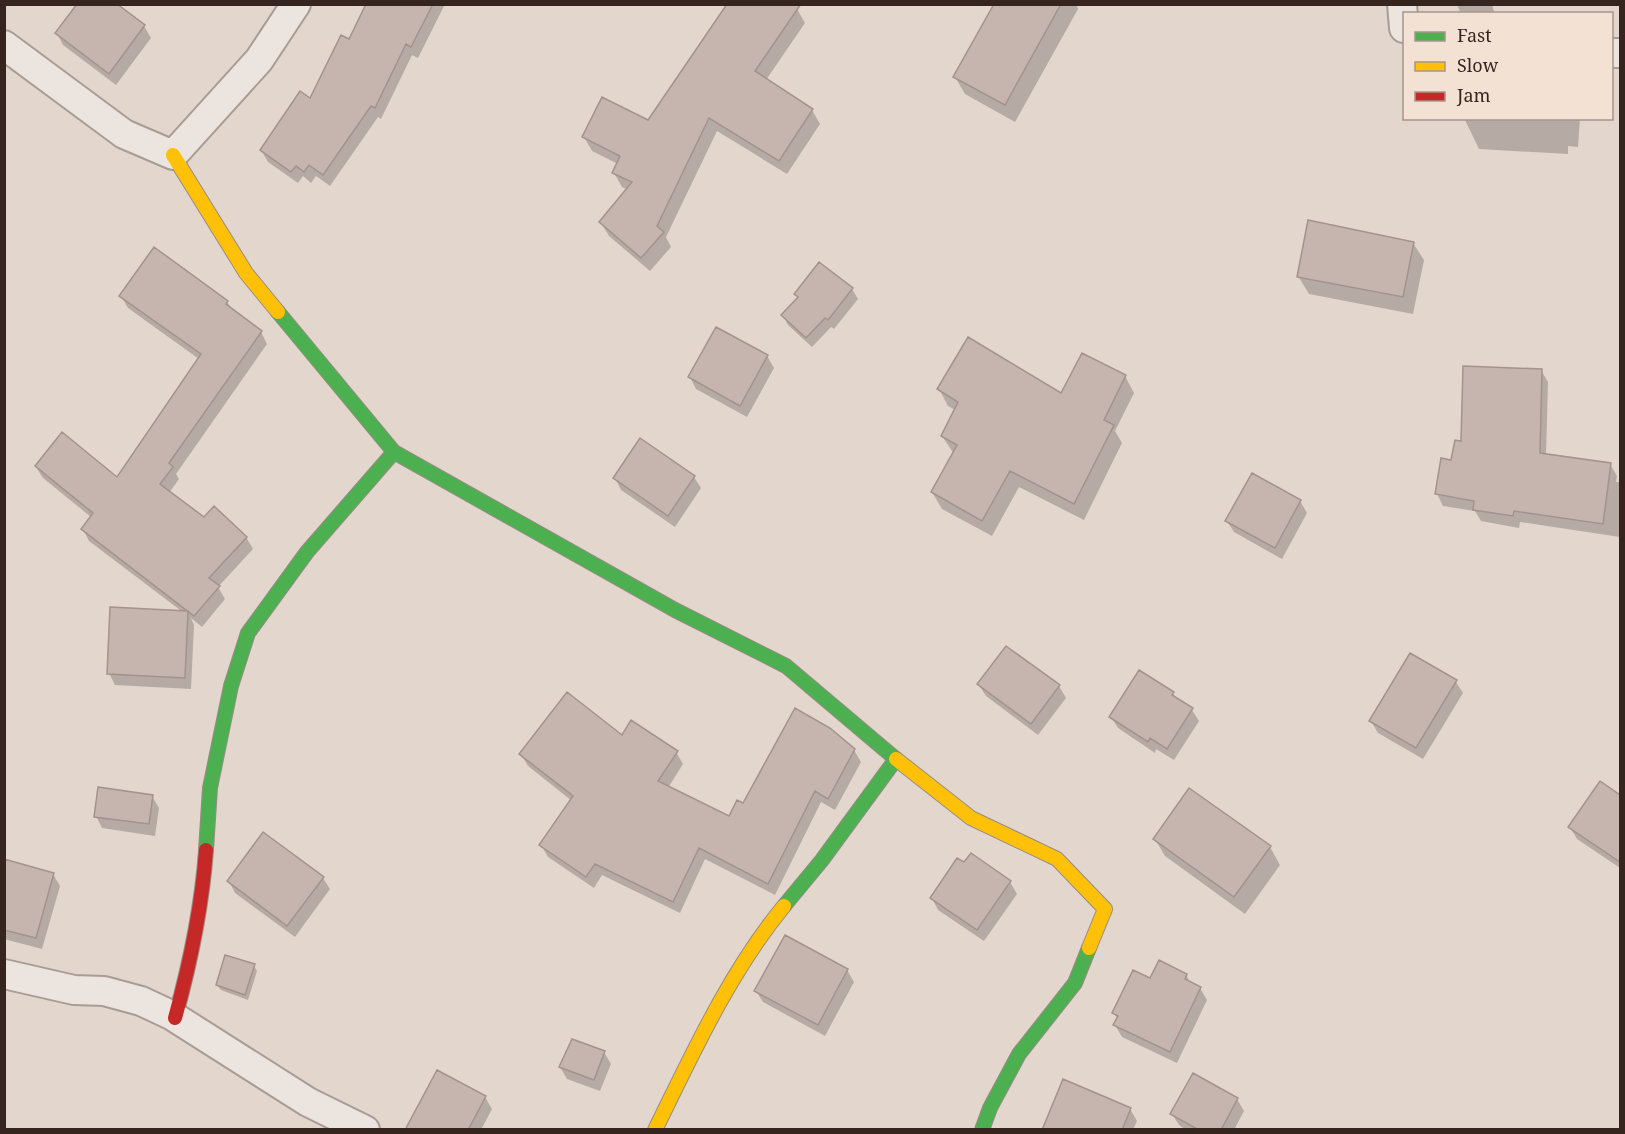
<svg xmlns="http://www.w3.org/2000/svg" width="1625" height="1134" font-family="'Noto Serif',serif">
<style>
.shadow{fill:#0003}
.building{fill:#c6b4ae;stroke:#a3928d;stroke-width:1.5}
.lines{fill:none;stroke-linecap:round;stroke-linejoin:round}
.street-casing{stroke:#a89c96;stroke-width:32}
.fast-casing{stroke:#988c86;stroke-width:16}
.slow-casing{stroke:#988c86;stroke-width:16}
.jam-casing{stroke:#988c86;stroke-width:16}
.street{stroke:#ebe4df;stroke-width:28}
.fast{stroke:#4caf50;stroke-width:14}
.slow{stroke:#ffc107;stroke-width:14}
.jam{stroke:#c62828;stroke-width:14}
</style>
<rect width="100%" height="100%" fill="#e3d6cd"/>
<!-- shadow -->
<path class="shadow" d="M 368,4 L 445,4 L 418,58 L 412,55 L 381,119 L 378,117 L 330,186 L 316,176 L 311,183 L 303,176 L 298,183 L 268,162 L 261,150 L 311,101 L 350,41 Z
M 996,4 L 1076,4 L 1078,9 L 1015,122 L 965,94 L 955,77 Z
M 1457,4 L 1492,4 L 1494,12 L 1461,14 Z
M 797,9 L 805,23 L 766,80 L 812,110 L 820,124 L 787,174 L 717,131 L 666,237 L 671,247 L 650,271 L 609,236 L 601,223 L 628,190 L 622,187 L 614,173 L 618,164 L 592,151 L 584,137 L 649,122 Z
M 144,26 L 151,38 L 116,85 L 63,45 L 57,33 Z
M 1464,118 L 1580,118 L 1578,147 L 1568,146 L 1568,154 L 1479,149 Z
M 1413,243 L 1424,260 L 1413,314 L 1309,294 L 1298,276 Z
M 852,289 L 858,299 L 834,329 L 831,327 L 812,347 L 788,325 L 783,315 L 798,299 L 796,295 Z
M 121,296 L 227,302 L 233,311 L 261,332 L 267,344 L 176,474 L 179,479 L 169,493 L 204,519 L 246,537 L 253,549 L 218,587 L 225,599 L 202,627 L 191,618 L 194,625 L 191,689 L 115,685 L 109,673 L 184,613 L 89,541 L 83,529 L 91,517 L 43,478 L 36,467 L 117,479 L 199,359 L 128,308 Z
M 717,329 L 767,356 L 774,368 L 747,417 L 696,389 L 690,377 Z
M 1541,370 L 1548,382 L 1546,455 L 1610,464 L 1617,476 L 1616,482 L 1620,482 L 1620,537 L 1520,522 L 1519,528 L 1481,521 L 1475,511 L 1443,506 L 1437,494 L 1463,443 Z
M 1125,376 L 1134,393 L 1115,431 L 1122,443 L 1084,520 L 1019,487 L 992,536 L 942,509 L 932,492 L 954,454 L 942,436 L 955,410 L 948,406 L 939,389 L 1062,395 Z
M 694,477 L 701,488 L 675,527 L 621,490 L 615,478 Z
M 1300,501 L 1307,513 L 1282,559 L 1234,532 L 1227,521 Z
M 1456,682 L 1463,693 L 1423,759 L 1378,733 L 1371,721 Z
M 979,685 L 1059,686 L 1066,698 L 1038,735 L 986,696 Z
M 1173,693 L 1177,700 L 1192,710 L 1199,721 L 1174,760 L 1156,749 L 1155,753 L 1118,728 L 1111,717 Z
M 622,737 L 676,752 L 683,764 L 668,788 L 730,818 L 743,805 L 854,750 L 861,762 L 835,810 L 821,802 L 775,895 L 705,859 L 680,913 L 602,875 L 594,888 L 548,857 L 541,845 L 572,801 L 528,766 L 521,754 Z
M 1600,783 L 1620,797 L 1620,868 L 1577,839 L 1570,827 Z
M 152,796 L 159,808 L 155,836 L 102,828 L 96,816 Z
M 1155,839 L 1270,847 L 1280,865 L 1245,914 L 1165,856 Z
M 4,860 L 53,874 L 60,886 L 42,949 L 4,939 Z
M 323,878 L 330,889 L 295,937 L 235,893 L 229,881 Z
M 1010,882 L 1017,894 L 984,941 L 938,910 L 932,898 Z
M 254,966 L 257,971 L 248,1000 L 221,990 L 217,985 Z
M 847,970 L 854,982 L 825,1036 L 763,1002 L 756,991 Z
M 1186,975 L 1191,984 L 1200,988 L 1207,1000 L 1177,1063 L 1122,1037 L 1115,1025 L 1118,1020 L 1114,1013 L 1151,980 Z
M 604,1052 L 611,1064 L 600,1091 L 567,1079 L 560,1067 Z
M 485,1097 L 492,1109 L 481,1130 L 410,1130 Z
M 1237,1099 L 1244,1111 L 1234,1130 L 1186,1130 L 1179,1125 L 1172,1114 Z
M 1130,1109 L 1137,1121 L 1133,1130 L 1043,1130 Z"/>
<!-- building -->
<path class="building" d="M 77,4 L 117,4 L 145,25 L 109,74 L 55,33 Z
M 366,4 L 433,4 L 411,47 L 406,44 L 375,108 L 371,106 L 323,175 L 309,165 L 304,172 L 296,166 L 291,172 L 260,150 L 300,91 L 310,98 L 341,35 L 349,39 Z
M 727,4 L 801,4 L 755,71 L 813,109 L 779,161 L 709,118 L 657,226 L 664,232 L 641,258 L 599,222 L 632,182 L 612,173 L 620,156 L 582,137 L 602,97 L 648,120 Z
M 994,4 L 1061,4 L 1005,105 L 953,77 Z
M 1308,220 L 1414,242 L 1403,297 L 1297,277 Z
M 154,247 L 228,301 L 226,304 L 262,331 L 169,463 L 173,467 L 160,484 L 204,517 L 214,506 L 247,537 L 209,578 L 220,586 L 194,616 L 81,529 L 93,513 L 35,466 L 62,432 L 117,477 L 201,354 L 119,296 Z
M 819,262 L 853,288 L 828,320 L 825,318 L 806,338 L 781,315 L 798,297 L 794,294 Z
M 716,327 L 768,355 L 740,406 L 688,377 Z
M 968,337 L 1061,393 L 1082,353 L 1126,375 L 1104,420 L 1114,425 L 1074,504 L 1010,471 L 982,521 L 931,492 L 957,445 L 941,436 L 958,402 L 937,389 Z
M 1463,366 L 1542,369 L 1540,453 L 1611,463 L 1603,524 L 1514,511 L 1513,516 L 1473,510 L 1474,501 L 1435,494 L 1441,458 L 1451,460 L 1455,440 L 1461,441 Z
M 640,438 L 695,476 L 668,516 L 613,478 Z
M 1252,473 L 1301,500 L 1275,548 L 1225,521 Z
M 110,607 L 188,611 L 185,678 L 107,674 Z
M 1006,646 L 1060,685 L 1031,724 L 977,684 Z
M 1410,653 L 1457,680 L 1416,748 L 1369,721 Z
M 1139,670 L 1174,692 L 1172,695 L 1193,708 L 1167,749 L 1150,738 L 1148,742 L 1109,717 Z
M 567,692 L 622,735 L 631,720 L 678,751 L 658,781 L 729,816 L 737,800 L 743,803 L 795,708 L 830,728 L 855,749 L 828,799 L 815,791 L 768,884 L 699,848 L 673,902 L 595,864 L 586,877 L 539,845 L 573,796 L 519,754 Z
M 1600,781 L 1620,795 L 1620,862 L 1568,827 Z
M 98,787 L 153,795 L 149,824 L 94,817 Z
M 1189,788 L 1271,846 L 1234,897 L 1153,839 Z
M 263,832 L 324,877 L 287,926 L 227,881 Z
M 971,853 L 1011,881 L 977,930 L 930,898 L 957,858 L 964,862 Z
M 4,859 L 54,873 L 36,938 L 4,930 Z
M 785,935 L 848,969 L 818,1025 L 754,991 Z
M 225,955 L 255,964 L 245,995 L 216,985 Z
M 1159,960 L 1187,974 L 1185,979 L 1201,987 L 1170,1052 L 1113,1025 L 1118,1016 L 1112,1013 L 1133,970 L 1150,978 Z
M 572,1039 L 605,1051 L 594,1080 L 559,1067 Z
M 437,1070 L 486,1096 L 468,1130 L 405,1130 Z
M 1193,1073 L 1238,1098 L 1221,1130 L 1199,1130 L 1170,1114 Z
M 1063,1079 L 1131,1108 L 1122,1130 L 1042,1130 Z"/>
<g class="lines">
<!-- street casing -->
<g class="street-casing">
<path id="street" d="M 1402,4 L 1404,28
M 4,45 L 124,134 L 173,155 L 259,60 L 296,4
M 1612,53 L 1620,53
M 4,974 L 74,990 L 104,991 L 141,1001 L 171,1015 L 308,1102 L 365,1130"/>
</g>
<!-- fast casing -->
<g class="fast-casing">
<path id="fast" d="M 394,452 L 675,610 L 786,666 L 896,759 L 822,860 L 784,906
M 206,850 L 210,788 L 231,686 L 248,633 L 307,552 L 394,452 L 278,312
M 982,1130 L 990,1108 L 1019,1054 L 1075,983 L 1089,948"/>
</g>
<!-- slow casing -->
<g class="slow-casing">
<path id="slow" d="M 173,155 L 246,273 L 278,312
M 896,759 L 971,818 L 1057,859 L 1105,909 L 1089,948
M 655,1130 C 693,1053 729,973 784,906"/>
</g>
<!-- jam casing -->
<g class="jam-casing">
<path id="jam" d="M 175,1018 C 190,964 202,906 206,850"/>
</g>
<!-- street -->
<use href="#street" class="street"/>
<!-- fast -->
<use href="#fast" class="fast"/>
<!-- slow -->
<use href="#slow" class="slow"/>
<!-- jam -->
<use href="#jam" class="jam"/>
</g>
<!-- border -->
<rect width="1625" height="1134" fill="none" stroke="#36241f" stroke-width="12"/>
<!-- legend -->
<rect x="1403" y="12" width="210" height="108" fill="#f3e1d4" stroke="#a7958c" stroke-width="1.5"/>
<rect x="1415" y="32" width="30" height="9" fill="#4caf50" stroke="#a7958c" stroke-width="1.5"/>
<text x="1457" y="42" font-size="18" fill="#36241f">Fast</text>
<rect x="1415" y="62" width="30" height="9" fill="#ffc107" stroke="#a7958c" stroke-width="1.5"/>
<text x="1457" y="72" font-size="18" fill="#36241f">Slow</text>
<rect x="1415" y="92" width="30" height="9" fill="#c62828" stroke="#a7958c" stroke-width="1.5"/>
<text x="1457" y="102" font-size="18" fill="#36241f">Jam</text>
</svg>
